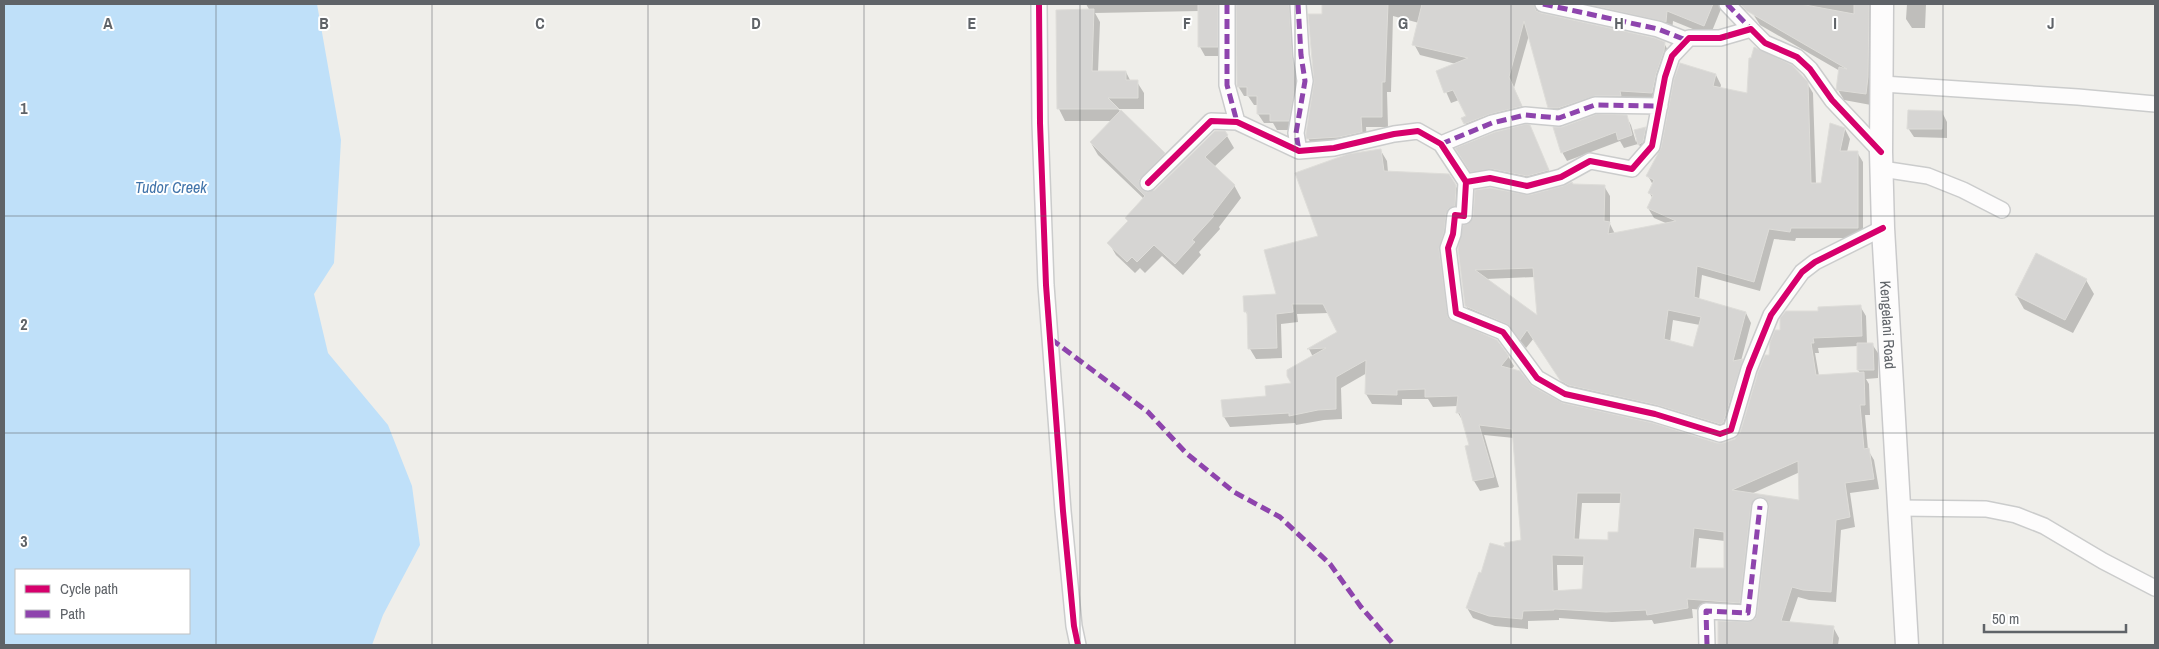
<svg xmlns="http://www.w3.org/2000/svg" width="2159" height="649" font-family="'Archivo Narrow',sans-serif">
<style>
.water{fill:#bfe0f9;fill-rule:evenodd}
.shadow{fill:#0003;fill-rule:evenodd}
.building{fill:#d6d5d3;stroke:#deddd9;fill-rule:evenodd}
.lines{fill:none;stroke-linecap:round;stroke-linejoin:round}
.minor-casing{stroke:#cbcccc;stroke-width:18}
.secondary-casing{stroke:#cacacb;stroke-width:25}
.minor{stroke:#fdfcfc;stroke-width:15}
.secondary{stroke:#fdfcfc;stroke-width:22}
.quiet{stroke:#8e44ad;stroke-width:5;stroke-dasharray:10 5;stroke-linecap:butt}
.cycleway-casing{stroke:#fff;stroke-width:9}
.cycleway{stroke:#d6006c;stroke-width:6}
.grid{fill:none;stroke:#5f6368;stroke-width:1;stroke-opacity:0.55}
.labels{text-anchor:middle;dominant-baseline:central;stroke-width:4;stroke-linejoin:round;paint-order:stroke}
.street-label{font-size:15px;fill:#5f6368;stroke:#fff}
.water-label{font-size:16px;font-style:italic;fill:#4174aa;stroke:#fff}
.grid-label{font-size:16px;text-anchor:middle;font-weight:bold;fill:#5f6368;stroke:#fff;stroke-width:4;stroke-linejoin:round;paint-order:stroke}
</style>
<rect width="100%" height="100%" fill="#efeeea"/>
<!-- water -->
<path class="water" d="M 4,4 L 317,4 L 341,140 L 334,263 L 314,294 L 328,353 L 388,425 L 412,486 L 420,545 L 383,615 L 372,645 L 4,645 ZM 16,570 L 189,570 L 189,633 L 16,633 Z"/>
<!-- shadow -->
<path class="shadow" d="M 1086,4 L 1297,4 L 1300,92 L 1294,130 L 1277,130 L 1273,123 L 1264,123 L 1258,114 L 1258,105 L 1254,105 L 1248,96 L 1244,96 L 1238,86 L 1238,5 L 1228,5 L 1223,56 L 1205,56 L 1200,47 L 1199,11 L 1095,13 L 1100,22 L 1098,72 L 1126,72 L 1131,82 L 1137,82 L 1144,93 L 1144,109 L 1118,109 L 1164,154 L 1171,166 L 1144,194 L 1155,191 L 1227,136 L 1234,148 L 1214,167 L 1234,185 L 1241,198 L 1219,227 L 1220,229 L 1199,252 L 1201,255 L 1183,275 L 1162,256 L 1145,273 L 1140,268 L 1135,273 L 1116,255 L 1109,243 L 1129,222 L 1144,199 L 1098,155 L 1091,143 L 1112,121 L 1065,121 L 1059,109 L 1090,11 Z
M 1323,4 L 1723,4 L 1710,36 L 1673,21 L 1672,32 L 1546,6 L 1539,14 L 1664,43 L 1670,54 L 1658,104 L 1555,118 L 1549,107 L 1529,35 L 1514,88 L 1527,117 L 1471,134 L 1463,119 L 1467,117 L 1459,100 L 1451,103 L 1437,71 L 1456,64 L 1420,55 L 1414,44 L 1419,23 L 1393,16 L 1391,92 L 1387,92 L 1388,127 L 1366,127 L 1367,143 L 1314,149 L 1308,138 Z
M 1723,4 L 1748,4 L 1745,12 Z
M 1754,4 L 1884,4 L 1871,105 L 1844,100 L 1838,90 L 1840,71 L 1760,25 L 1753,14 Z
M 1907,4 L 1926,4 L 1925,28 L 1912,28 L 1906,19 Z
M 1716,75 L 1721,85 L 1720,89 L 1748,95 L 1807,83 L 1813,93 L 1816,184 L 1822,184 L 1845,129 L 1850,139 L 1847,152 L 1857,152 L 1863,162 L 1863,238 L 1796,238 L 1795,241 L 1774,239 L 1760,291 L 1702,275 L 1699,300 L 1746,313 L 1751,323 L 1741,361 L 1748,370 L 1729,433 L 1567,390 L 1534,338 L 1526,348 L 1514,333 L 1472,316 L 1466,306 L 1459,249 L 1529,196 L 1573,185 L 1604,186 L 1610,196 L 1610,224 L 1615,234 L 1668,224 L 1654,218 L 1648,208 L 1653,199 L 1649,192 L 1653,185 L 1648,176 ZM 1535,277 L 1539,318 L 1486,279 ZM 1673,320 L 1700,325 L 1694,348 L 1670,342 Z
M 1942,112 L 1947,122 L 1947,138 L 1914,137 L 1908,128 Z
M 1626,116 L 1631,125 L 1636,142 L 1645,129 L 1648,132 L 1643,149 L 1638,144 L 1624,148 L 1620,141 L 1567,161 L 1562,152 L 1562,128 Z
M 1533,133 L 1552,178 L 1531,183 L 1476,178 L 1461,156 Z
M 1381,151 L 1387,161 L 1388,172 L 1455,185 L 1462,196 L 1444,260 L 1452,321 L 1508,356 L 1514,366 L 1511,370 L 1531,387 L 1563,404 L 1717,444 L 1723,444 L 1735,440 L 1741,434 L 1782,331 L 1819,312 L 1860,306 L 1866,316 L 1867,344 L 1872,344 L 1878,353 L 1878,378 L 1866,379 L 1869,384 L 1870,415 L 1865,415 L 1868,450 L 1874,460 L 1879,489 L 1850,493 L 1855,527 L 1841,530 L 1836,602 L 1809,600 L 1798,597 L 1789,623 L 1833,627 L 1839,638 L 1838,645 L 1719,645 L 1719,622 L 1748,624 L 1757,619 L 1770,508 L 1762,507 L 1745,613 L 1692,609 L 1693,618 L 1654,624 L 1652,620 L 1612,622 L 1559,618 L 1559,620 L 1528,621 L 1528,629 L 1495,626 L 1473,618 L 1467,608 L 1482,575 L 1507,549 L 1522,541 L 1514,438 L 1484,435 L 1499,487 L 1480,491 L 1474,481 L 1471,446 L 1464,423 L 1458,413 L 1458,406 L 1433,407 L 1428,399 L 1402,399 L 1402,405 L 1372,404 L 1366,394 L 1367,373 L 1341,388 L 1342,419 L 1324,420 L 1296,425 L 1295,423 L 1230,427 L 1224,417 L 1293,384 L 1313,357 L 1309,349 L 1338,332 L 1329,313 L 1297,314 L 1298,322 L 1281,324 L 1282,358 L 1256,359 L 1250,349 L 1248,316 L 1246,312 L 1278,295 ZM 1858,346 L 1858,370 L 1861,374 L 1819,376 L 1815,353 L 1819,353 L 1818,348 ZM 1800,472 L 1800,502 L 1751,494 ZM 1582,503 L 1621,503 L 1619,533 L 1610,541 L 1579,540 ZM 1699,538 L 1725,541 L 1725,569 L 1696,569 ZM 1557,565 L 1585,565 L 1584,590 L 1558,592 Z
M 2086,280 L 2094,294 L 2073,333 L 2024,309 L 2016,295 Z"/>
<!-- building -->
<path class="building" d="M 1198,4 L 1218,4 L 1218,47 L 1198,47 Z
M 1236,4 L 1289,4 L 1292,56 L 1296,81 L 1289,121 L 1270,121 L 1270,114 L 1257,114 L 1257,96 L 1247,96 L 1247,87 L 1237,87 Z
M 1322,4 L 1388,4 L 1385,82 L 1382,82 L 1382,117 L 1361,117 L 1362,132 L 1339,137 L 1306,139 L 1306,133 L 1314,82 L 1308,14 L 1322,14 Z
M 1422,4 L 1534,4 L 1536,11 L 1541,13 L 1655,38 L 1665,42 L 1664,51 L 1656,74 L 1652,93 L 1620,91 L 1621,96 L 1595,96 L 1558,108 L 1548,108 L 1524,21 L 1509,77 L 1522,106 L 1490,114 L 1464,124 L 1461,118 L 1466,116 L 1453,90 L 1444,93 L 1436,71 L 1468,58 L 1412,45 Z
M 1586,4 L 1713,4 L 1704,26 L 1667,11 L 1666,22 Z
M 1740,4 L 1800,4 L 1854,14 L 1854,4 L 1869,4 L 1868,77 L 1866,94 L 1836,90 L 1839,67 L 1847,69 L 1747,11 Z
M 1094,9 L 1092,71 L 1126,71 L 1126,80 L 1138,80 L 1138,98 L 1108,98 L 1119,109 L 1057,109 L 1056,10 Z
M 1754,47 L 1792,65 L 1808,82 L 1811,183 L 1821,183 L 1830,123 L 1845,128 L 1840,151 L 1858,151 L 1858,228 L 1791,228 L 1790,232 L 1769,229 L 1754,282 L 1697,266 L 1694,297 L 1746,312 L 1733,361 L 1743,359 L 1723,423 L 1720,424 L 1657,405 L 1568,385 L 1560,380 L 1527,330 L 1520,340 L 1507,324 L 1465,306 L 1458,249 L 1463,225 L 1468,224 L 1473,217 L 1475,190 L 1490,188 L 1529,195 L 1563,186 L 1572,182 L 1573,184 L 1605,185 L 1604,221 L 1610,222 L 1608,234 L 1676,221 L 1647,208 L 1653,195 L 1648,193 L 1654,180 L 1646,176 L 1661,148 L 1674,79 L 1680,63 L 1716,74 L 1713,86 L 1747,93 L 1749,58 L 1751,58 ZM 1533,268 L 1537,315 L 1475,270 ZM 1668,310 L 1701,317 L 1693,347 L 1664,339 Z
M 1121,110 L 1165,153 L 1139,180 L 1141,189 L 1146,192 L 1155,190 L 1215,131 L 1225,131 L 1228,135 L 1205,157 L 1235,185 L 1212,215 L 1214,216 L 1192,240 L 1195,242 L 1175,264 L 1154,245 L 1137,262 L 1132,257 L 1127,262 L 1107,243 L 1128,221 L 1125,218 L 1145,196 L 1090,142 Z
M 1908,110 L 1943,111 L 1942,129 L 1907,129 Z
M 1597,114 L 1627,115 L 1632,135 L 1618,140 L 1616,132 L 1561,153 L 1553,127 L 1562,127 Z
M 1526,124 L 1530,125 L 1549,170 L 1527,176 L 1492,169 L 1470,172 L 1455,148 L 1495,132 Z
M 1646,127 L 1643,142 L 1638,145 L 1634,130 Z
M 1381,149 L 1384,171 L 1449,174 L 1456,185 L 1455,206 L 1448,209 L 1446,214 L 1444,232 L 1439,249 L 1448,318 L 1497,340 L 1509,356 L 1501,366 L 1520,371 L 1532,386 L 1563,403 L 1653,423 L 1717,443 L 1723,443 L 1735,439 L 1740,433 L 1758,372 L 1765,355 L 1769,355 L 1770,342 L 1775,330 L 1780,330 L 1780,318 L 1786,311 L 1818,311 L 1818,307 L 1861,305 L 1862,336 L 1813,338 L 1814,343 L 1811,343 L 1816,375 L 1864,372 L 1865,405 L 1860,405 L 1864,449 L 1869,448 L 1874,479 L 1845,483 L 1850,517 L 1836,520 L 1831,592 L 1803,590 L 1792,587 L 1781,621 L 1834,626 L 1832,645 L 1718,645 L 1718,621 L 1748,622 L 1755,619 L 1757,614 L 1769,507 L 1768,502 L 1762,497 L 1756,498 L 1751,505 L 1740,603 L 1687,599 L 1688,608 L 1647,615 L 1646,610 L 1606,612 L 1554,609 L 1554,610 L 1523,611 L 1522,619 L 1489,616 L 1466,608 L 1479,572 L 1481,573 L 1490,543 L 1505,547 L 1504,543 L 1521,540 L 1512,429 L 1479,425 L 1494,477 L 1473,481 L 1465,446 L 1469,445 L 1460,413 L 1456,413 L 1458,396 L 1425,397 L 1425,389 L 1397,390 L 1397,395 L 1365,394 L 1366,360 L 1336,377 L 1336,409 L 1318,410 L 1289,416 L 1289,413 L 1223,417 L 1221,400 L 1266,396 L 1265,386 L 1291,383 L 1287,376 L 1287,370 L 1326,348 L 1307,349 L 1337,332 L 1323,304 L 1292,304 L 1293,312 L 1276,314 L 1277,348 L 1248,349 L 1247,312 L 1244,312 L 1243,296 L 1276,294 L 1264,250 L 1318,236 L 1295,173 L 1348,154 ZM 1798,461 L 1799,500 L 1732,490 ZM 1577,493 L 1621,493 L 1618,532 L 1608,532 L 1608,540 L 1574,539 ZM 1694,528 L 1724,532 L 1724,568 L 1690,568 ZM 1552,555 L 1584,556 L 1582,589 L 1553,591 Z
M 2036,253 L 2087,279 L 2065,320 L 2015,295 Z
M 1857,343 L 1873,343 L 1874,370 L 1857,370 Z"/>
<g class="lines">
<!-- minor casing -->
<g class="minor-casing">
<path id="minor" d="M 1039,4 L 1040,123 L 1046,285 L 1063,511 L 1074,626 L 1078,645
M 1227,4 L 1227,85 L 1237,122
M 1298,4 L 1301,55 L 1305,81 L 1296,133 L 1299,151
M 1543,4 L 1658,29 L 1686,40
M 1727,4 L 1751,29
M 1883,84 L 2078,97 L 2155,104
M 1441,144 L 1492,123 L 1525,115 L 1559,118 L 1595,105 L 1660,106
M 1882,169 L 1928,176 L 1963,190 L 2002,210
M 1466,182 L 1464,216 L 1455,215 L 1453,234 L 1448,248 L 1456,313 L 1503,332 L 1537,378 L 1565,394 L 1655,414 L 1720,434 L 1731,430 L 1749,369 L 1771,315 L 1802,272 L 1815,262 L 1883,228
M 1148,183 L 1211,121 L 1237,122 L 1299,151 L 1334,148 L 1394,134 L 1418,131 L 1441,144 L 1466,182 L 1490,178 L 1527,186 L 1561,177 L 1590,161 L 1632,169 L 1652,146 L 1665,77 L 1672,56 L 1689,38 L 1720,38 L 1751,29 L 1765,43 L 1797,57 L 1810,69 L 1832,100 L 1881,152
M 1899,508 L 1986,509 L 2016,515 L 2044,526 L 2103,561 L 2155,588
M 1707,645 L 1706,611 L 1748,613 L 1760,506"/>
</g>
<!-- secondary casing -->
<g class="secondary-casing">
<g id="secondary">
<path id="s1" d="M 1882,4 L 1881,152 L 1883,228 L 1907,645"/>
</g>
</g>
<!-- minor -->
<use href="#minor" class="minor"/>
<!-- secondary -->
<use href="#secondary" class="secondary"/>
<!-- quiet -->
<path class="quiet" d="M 1227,4 L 1227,85 L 1237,122
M 1298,4 L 1301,55 L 1305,81 L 1296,133 L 1299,151
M 1543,4 L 1658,29 L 1686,40
M 1727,4 L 1751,29
M 1441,144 L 1492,123 L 1525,115 L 1559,118 L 1595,105 L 1660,106 L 1659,110
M 1051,339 L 1148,412 L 1186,453 L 1234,492 L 1280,517 L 1330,564 L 1361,607 L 1394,645
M 1707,645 L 1706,611 L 1748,613 L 1760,506"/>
<!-- cycleway casing -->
<g class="cycleway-casing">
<path id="cycleway" d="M 1039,4 L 1040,123 L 1046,285 L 1063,511 L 1074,626 L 1078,645
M 1466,182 L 1464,216 L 1455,215 L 1453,234 L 1448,248 L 1456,313 L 1503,332 L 1537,378 L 1565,394 L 1655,414 L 1720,434 L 1731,430 L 1749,369 L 1771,315 L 1802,272 L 1815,262 L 1883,228
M 1148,183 L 1211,121 L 1237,122 L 1299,151 L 1334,148 L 1394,134 L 1418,131 L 1441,144 L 1466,182 L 1490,178 L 1527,186 L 1561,177 L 1590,161 L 1632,169 L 1652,146 L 1665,77 L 1672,56 L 1689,38 L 1720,38 L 1751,29 L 1765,43 L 1797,57 L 1810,69 L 1832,100 L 1881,152"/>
</g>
<!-- cycleway -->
<use href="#cycleway" class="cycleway"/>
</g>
<!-- grid -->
<path class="grid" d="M 216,4 L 216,645M 432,4 L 432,645M 648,4 L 648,645M 864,4 L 864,645M 1080,4 L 1080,645M 1295,4 L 1295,645M 1511,4 L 1511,645M 1727,4 L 1727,645M 1943,4 L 1943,645M 4,216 L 2155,216M 4,433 L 2155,433"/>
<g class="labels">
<!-- street labels -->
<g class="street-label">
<text stroke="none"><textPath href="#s1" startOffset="321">Kengelani Road</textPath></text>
</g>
<!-- water labels -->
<g class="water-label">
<text x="171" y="187">Tudor Creek</text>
</g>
</g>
<g class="grid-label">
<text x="108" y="29">A</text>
<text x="324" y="29">B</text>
<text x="540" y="29">C</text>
<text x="756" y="29">D</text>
<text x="972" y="29">E</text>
<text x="1187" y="29">F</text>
<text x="1403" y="29">G</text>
<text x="1619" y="29">H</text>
<text x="1835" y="29">I</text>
<text x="2051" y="29">J</text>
<text x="24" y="114">1</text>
<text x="24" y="330">2</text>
<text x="24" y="547">3</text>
</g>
<!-- border -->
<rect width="2159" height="649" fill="none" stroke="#5f6368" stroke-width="10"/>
<!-- legend -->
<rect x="15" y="569" width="175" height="65" fill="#ffffff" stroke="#bfc1c3"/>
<rect x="25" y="585" width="25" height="8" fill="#d6006c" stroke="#bfc1c3"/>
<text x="60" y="594" font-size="15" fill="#5f6368">Cycle path</text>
<rect x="25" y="610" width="25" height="8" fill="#8e44ad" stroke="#bfc1c3"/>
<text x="60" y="619" font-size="15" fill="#5f6368">Path</text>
<!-- scale -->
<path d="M1984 624v8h142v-8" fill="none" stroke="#5f6368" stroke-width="2.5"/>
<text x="1992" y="624" font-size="15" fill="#5f6368" stroke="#ffffff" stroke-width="4" paint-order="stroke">50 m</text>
</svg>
